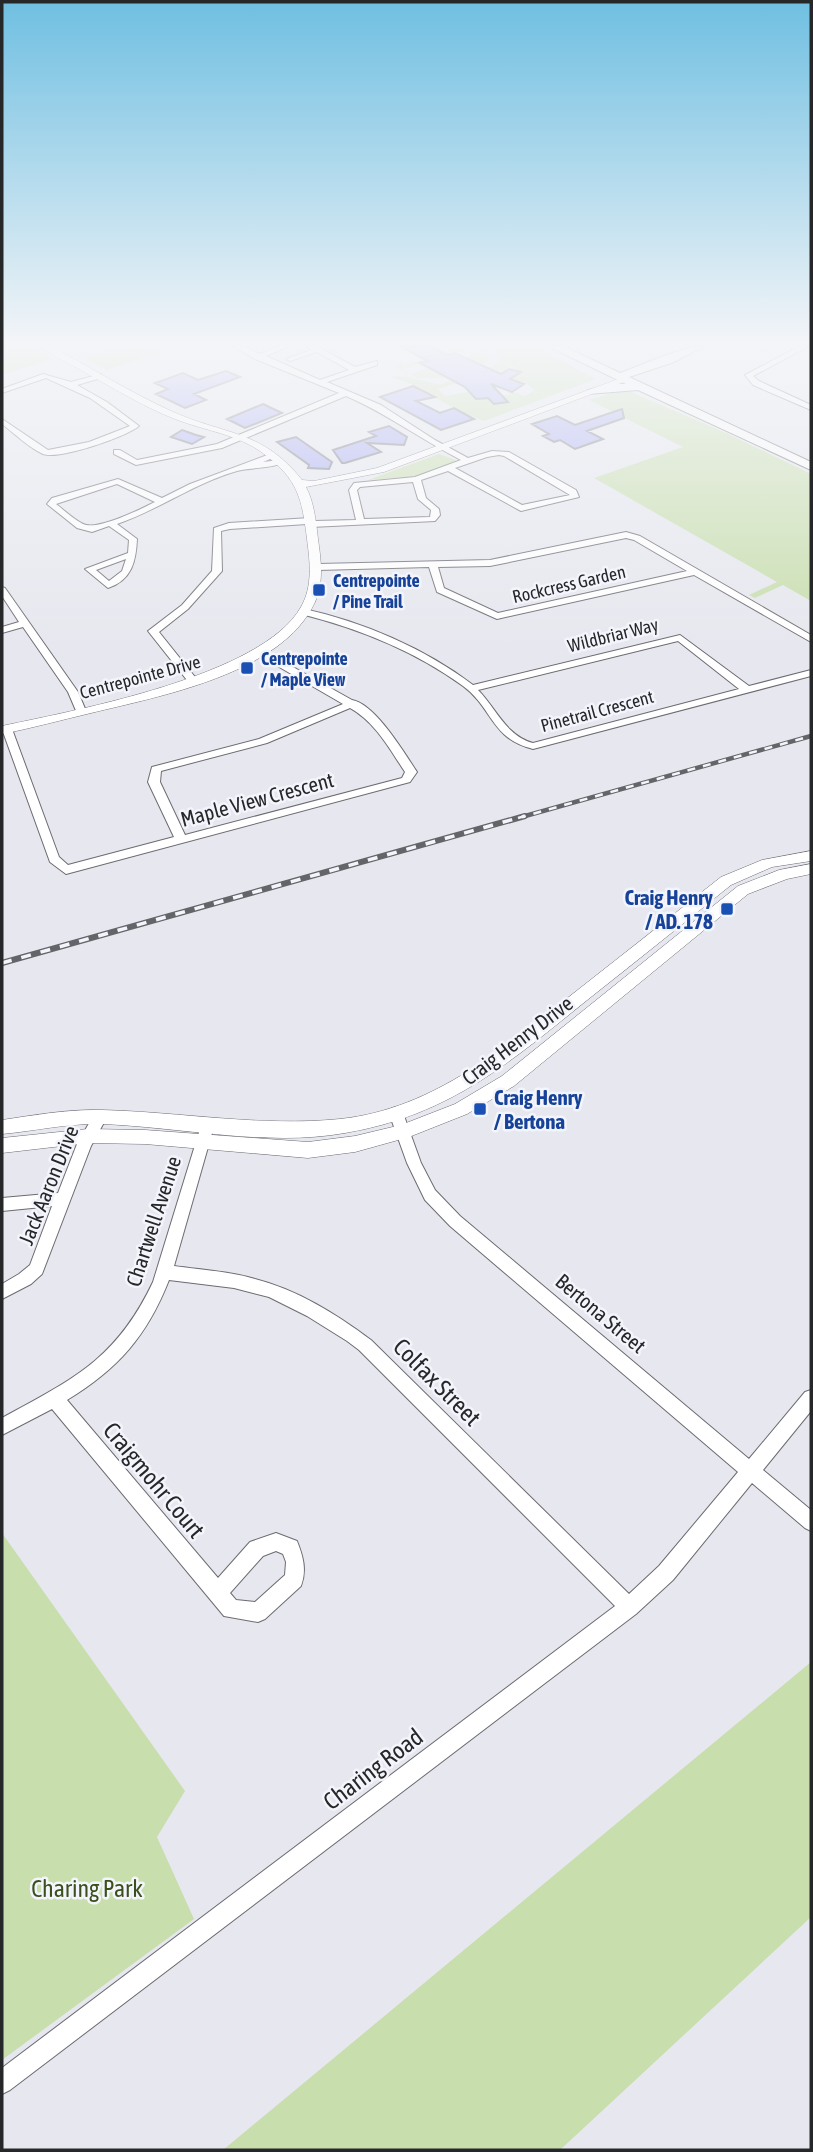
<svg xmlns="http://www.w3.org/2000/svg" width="813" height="2152" font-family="'Asap Condensed',sans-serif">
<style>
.green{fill:#c8dead}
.building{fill:#a8aaf4;stroke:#7c7c82;stroke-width:2}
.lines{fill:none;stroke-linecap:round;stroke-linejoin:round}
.minor-casing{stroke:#6b6b71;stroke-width:2}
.tertiary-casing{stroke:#6b6b71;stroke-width:1}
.secondary-casing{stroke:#6b6b71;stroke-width:2}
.minor{fill:#fff;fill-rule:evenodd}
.tertiary{fill:#fff;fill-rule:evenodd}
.secondary{fill:#fff;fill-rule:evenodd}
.rail-far1-casing{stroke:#646569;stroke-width:4.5}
.rail-casing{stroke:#646569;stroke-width:6}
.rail-far1{stroke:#f4f5fc;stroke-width:2.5;stroke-dasharray:8;stroke-linecap:butt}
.rail{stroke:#f4f5fc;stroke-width:3.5;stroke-dasharray:10;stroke-linecap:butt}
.transit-dot{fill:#1a4fb4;stroke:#f4f5fc;stroke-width:2.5}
.labels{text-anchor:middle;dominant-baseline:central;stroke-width:5;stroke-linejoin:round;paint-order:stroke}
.far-transit-label{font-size:18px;font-weight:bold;fill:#164399;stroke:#f4f5fc;text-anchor:start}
.far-street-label{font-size:18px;fill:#262729;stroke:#f4f5fc}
.street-label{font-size:21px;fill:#262729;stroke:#f4f5fc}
.transit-label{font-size:21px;font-weight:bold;fill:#164399;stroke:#f4f5fc;text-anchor:end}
.near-street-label{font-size:24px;fill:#262729;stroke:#f4f5fc}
.near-park-label{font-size:24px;fill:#3a4f1b;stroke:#f4f5fc}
</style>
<rect width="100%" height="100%" fill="#e7e8ef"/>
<!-- green -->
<path class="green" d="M 2,346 L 29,346 L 53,359 L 2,375 Z
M 460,346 C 472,346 481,348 490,357 C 480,373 457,377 439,378 L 434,374 L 438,378 L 418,378 L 395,366 L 401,363 L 403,366 L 421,360 L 425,362 L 402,369 L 410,374 L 429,368 L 444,376 L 454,372 L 464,357 L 481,351 L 473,347 L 439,358 L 433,355 Z
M 487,346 L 533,346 L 596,379 L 484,421 L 457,410 L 411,384 L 391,377 C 404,374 425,382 437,384 C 447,385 452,376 464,381 L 438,389 L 445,396 L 481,390 L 479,398 L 488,398 L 494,404 L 504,403 L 500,395 L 511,395 L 507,393 L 511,391 L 525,396 L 535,390 C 523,379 520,381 503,383 L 520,372 L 513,369 L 514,367 L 510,366 L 501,374 L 481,372 L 498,364 L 494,362 L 500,362 L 500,356 L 495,356 L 498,353 Z
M 142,348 L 160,352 L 107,370 L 85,358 C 104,347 122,353 142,348 Z
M 615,392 L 631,392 L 726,433 L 811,474 L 811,601 L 783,585 L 755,598 L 749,595 L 777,582 L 594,478 L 683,447 L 589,400 Z
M 439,454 L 456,460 L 455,462 L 420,476 L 368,480 Z
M 2,1533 L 185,1791 L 157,1837 L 194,1919 L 2,2060 Z
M 811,1662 L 811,1917 L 560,2150 L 223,2150 Z"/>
<!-- building -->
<path class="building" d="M 400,346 L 430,346 L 447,355 L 455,353 L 501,374 L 509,369 L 521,372 L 510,379 L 524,384 L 512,392 L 491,384 L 508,402 L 494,404 L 488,398 L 476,399 L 465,387 L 420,363 L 427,361 Z
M 226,371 L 240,377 L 194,394 L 206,400 L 185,408 L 156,394 L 168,389 L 155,383 L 183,373 L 198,380 Z
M 413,386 L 435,397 L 416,401 L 440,413 L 454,408 L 474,419 L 441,430 L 380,397 Z
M 263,404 L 282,413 L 245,428 L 227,419 Z
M 622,409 L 624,418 L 587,431 L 603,439 L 575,449 L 560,440 L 554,442 L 543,436 L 549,434 L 532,424 L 557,416 L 575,425 Z
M 389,426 L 407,437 L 404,445 L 367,443 L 381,452 L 345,463 L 342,463 L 333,450 L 376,436 L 369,432 Z
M 182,430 L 196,435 L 204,437 L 192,444 L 171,437 Z
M 296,437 L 332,462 L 329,469 L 308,468 L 309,465 L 277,442 Z"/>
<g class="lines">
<!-- minor casing -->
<g class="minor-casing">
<path id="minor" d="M 233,346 L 243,346 L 260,354 L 279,346 L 289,346 L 266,356 L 320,380 L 349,370 L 317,352 L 290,361 L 286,359 L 311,350 L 307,346 L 316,346 L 355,367 L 377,361 L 377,365 L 327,382 L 381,405 L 435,440 L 468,458 L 492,451 L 509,452 L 576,490 L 579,497 L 521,511 L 448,471 L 421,480 L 426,498 L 439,509 L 440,515 L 435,521 L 311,527 L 307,524 L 230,529 L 221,531 L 222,571 L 188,609 L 159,632 L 199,682 L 190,684 L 148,631 L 182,605 L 212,571 L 214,528 L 229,523 L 310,518 L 314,521 L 356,520 L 349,490 L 354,483 L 415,477 L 461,460 C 422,440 386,413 346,396 L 222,448 L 136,465 L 114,454 L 114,450 L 120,450 L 137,460 L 217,444 L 339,393 L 255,359 ZM 499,455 L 504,456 L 570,495 L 522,505 L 455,468 L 487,457 ZM 413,482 L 418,499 L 431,510 L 430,517 L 364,519 L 357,490 L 360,487 Z
M 800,346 L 809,346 L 753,376 L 759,381 L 811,405 L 811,410 L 753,385 L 745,375 Z
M 43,374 L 71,382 L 101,374 L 101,378 L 77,385 L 107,402 L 139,426 C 126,437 59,460 43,454 C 29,448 14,433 2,424 L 2,419 L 48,450 L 89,442 L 130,426 L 90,398 L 46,378 L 2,393 L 2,389 Z
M 270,454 L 277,456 L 263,462 L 280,460 L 284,462 C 271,469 252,467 237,471 C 195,483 158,510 117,524 L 137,539 C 136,561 132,580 108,588 L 85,569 L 128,553 L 129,540 L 109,526 L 92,532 L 77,528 L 47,504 L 52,498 L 118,479 L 162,498 L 190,484 ZM 117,484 L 155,502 C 141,509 97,531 83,524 C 73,519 64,510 56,504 ZM 126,559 L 122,571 L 109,581 L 96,570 Z
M 626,532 L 640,536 L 811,635 L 811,642 L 694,575 L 497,619 L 437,592 L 429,567 L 318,570 L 313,567 L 318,564 L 490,560 ZM 626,538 L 634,540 L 687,571 L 498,613 L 444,588 L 438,567 L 490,566 Z
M 2,587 L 5,588 L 78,692 L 86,711 L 85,713 L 77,713 L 68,692 L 23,627 L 2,633 L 2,627 L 19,622 L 2,596 Z
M 304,609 C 361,621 426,649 473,685 L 680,635 L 749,686 L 811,670 L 811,676 L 533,749 C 491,739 493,708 463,686 C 415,651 357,628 301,614 L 301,610 ZM 678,641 L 739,689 L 533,743 C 506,736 496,708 478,690 Z
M 259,648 L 352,700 C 375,704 403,751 417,772 L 410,782 L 66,874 L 50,862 L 2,729 L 3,727 L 11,727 L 12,729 L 59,857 L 68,865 L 174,837 L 148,782 L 152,767 L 259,739 L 343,704 L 255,653 L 254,651 ZM 350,708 C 376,723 389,748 405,772 L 402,778 L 185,835 L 160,782 L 161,771 L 267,743 Z
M 396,1107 L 401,1109 L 403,1113 L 421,1163 L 435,1190 L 460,1216 L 749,1459 L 805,1392 L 811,1390 L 811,1411 L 763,1470 L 811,1510 L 811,1531 L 805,1528 L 752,1483 L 673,1580 L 636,1614 L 10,2090 L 2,2094 L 2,2068 L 615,1606 L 359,1350 L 347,1341 L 307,1316 L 269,1297 L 234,1288 L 169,1280 C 147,1336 118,1369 67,1400 L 218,1578 L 250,1542 L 276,1533 L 297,1541 C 303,1556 307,1570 301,1586 L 265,1619 L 258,1622 L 224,1616 L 52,1409 L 2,1435 L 2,1418 C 73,1379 116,1360 153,1282 L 200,1129 L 210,1129 L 212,1133 L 174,1266 C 201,1270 229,1271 255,1279 C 298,1290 336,1314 371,1340 L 629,1594 L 659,1566 L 738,1472 L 450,1226 L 425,1200 L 407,1163 L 389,1113 L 391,1109 ZM 276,1551 L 283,1554 L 286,1562 L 285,1575 L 255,1602 L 236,1600 L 230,1593 L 263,1556 Z
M 100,1111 L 105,1113 L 107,1117 L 91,1146 L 42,1274 L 31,1284 L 2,1299 L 2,1284 L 19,1274 L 30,1265 L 52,1206 L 2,1211 L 2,1198 L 58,1193 L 77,1144 L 95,1113 Z"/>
</g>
<!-- tertiary casing -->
<g class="tertiary-casing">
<path id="tertiary" d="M 40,346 L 51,346 C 91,368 130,392 171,411 C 223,435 262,429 302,480 L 314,481 L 377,468 L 621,378 L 629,380 L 384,472 L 306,487 C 314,502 316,521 318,539 C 321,560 324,582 315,602 C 282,674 160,696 91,713 C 61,720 32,728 2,734 L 2,726 C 77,710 262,676 301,607 C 313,586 310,562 307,539 C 302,499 298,479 264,454 C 238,434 205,431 175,419 C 144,407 115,389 86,373 C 71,364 54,357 40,346 Z
M 811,851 L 811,861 L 772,867 L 731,885 C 685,922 638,960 591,997 C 510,1062 451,1115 345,1133 C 267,1147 180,1127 102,1124 C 68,1123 35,1131 2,1134 L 2,1120 C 35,1115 69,1109 102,1110 C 181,1112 261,1127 340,1119 C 435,1109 507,1045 579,989 C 626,952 673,915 721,877 L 762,860 Z
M 811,864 L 811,874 L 787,879 L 748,894 L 514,1086 L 467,1114 L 409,1137 L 355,1152 L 308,1158 L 145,1144 L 88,1143 L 2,1153 L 2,1138 L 88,1129 L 145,1130 L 308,1142 L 355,1136 L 401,1125 L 455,1104 L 502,1076 L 738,886 L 779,870 Z"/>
</g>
<!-- secondary casing -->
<g class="secondary-casing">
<path id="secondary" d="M 548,346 L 563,346 L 620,373 C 642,365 683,346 704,346 L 674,362 L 629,377 L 811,462 L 811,470 L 638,390 L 588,394 L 588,390 L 615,384 L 626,384 Z"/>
</g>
<!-- minor -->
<use href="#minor" class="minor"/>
<!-- tertiary -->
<use href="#tertiary" class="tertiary"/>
<!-- secondary -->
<use href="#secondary" class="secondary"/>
<!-- rail-far1 casing -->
<g class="rail-far1-casing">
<path id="rail-far1" d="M 518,818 L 811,736"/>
</g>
<!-- rail casing -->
<g class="rail-casing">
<path id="rail" d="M 2,963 L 525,816"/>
</g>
<!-- rail-far1 -->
<use href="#rail-far1" class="rail-far1"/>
<!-- rail -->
<use href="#rail" class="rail"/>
</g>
<!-- sky -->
<linearGradient id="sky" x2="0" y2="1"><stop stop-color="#6fbfe1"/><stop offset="0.53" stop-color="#f4f5f8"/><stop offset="1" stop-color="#f4f5f8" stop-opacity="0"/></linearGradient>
<rect width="813" height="648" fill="url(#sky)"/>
<!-- markers -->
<g class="transit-dot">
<rect x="312" y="583" width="14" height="14" rx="3.5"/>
<rect x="240" y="661" width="14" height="14" rx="3.5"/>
<rect x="720" y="902" width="14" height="14" rx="3.5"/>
<rect x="473" y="1102" width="14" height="14" rx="3.5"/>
</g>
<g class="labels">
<!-- far-transit labels -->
<g class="far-transit-label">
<text x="333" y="580">Centrepointe<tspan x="333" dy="21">/ Pine Trail</tspan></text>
<text x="261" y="658">Centrepointe<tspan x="261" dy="21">/ Maple View</tspan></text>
</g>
<!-- far-street labels -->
<g class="far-street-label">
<text transform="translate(569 584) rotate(-13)">Rockcress Garden</text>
<text transform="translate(613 635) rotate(-14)">Wildbriar Way</text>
<text transform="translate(140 677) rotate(-15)">Centrepointe Drive</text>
<text transform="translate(597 711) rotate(-15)">Pinetrail Crescent</text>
</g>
<!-- street labels -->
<g class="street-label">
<text transform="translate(257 799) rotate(-15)">Maple View Crescent</text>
<text transform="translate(517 1040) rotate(-37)">Craig Henry Drive</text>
<text transform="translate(48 1185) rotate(-68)">Jack Aaron Drive</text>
<text transform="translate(153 1221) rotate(-72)">Chartwell Avenue</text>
<text transform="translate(601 1313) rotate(40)">Bertona Street</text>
</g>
<!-- transit labels -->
<g class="transit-label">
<text x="713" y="897">Craig Henry<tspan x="713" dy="24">/ AD. 178</tspan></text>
<text x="494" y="1097" text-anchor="start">Craig Henry<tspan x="494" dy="24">/ Bertona</tspan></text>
</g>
<!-- near-street labels -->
<g class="near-street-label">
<text transform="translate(437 1382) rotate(45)">Colfax Street</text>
<text transform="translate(154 1480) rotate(50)">Craigmohr Court</text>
<text transform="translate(373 1769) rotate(-37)">Charing Road</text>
</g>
<!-- near-park labels -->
<g class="near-park-label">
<text x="87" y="1888">Charing Park</text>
</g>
</g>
<!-- border -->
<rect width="813" height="2152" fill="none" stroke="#262729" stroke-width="7"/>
</svg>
